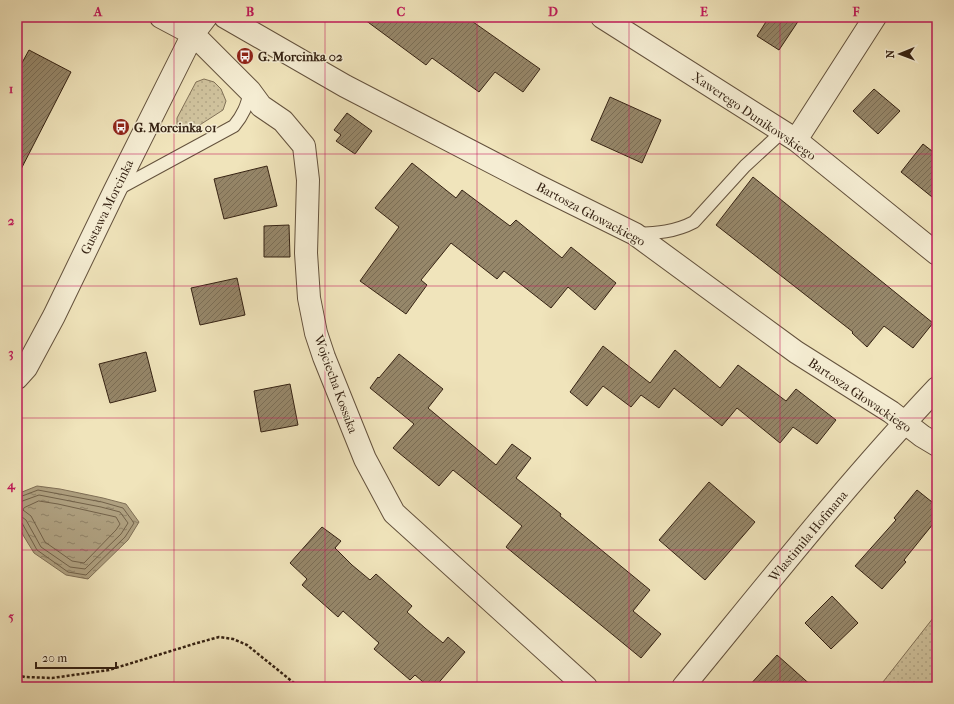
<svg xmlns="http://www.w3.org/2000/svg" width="954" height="704" font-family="'IM FELL French Canon',serif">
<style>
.grass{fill:url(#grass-dots);stroke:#827258}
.water{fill:url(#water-ripples);stroke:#7f6f56}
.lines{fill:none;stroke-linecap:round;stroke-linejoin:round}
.shore{stroke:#72624a;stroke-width:1}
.building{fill:url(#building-hatch);stroke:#352213}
.lane-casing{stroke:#64523d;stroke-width:14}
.street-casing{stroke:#64523d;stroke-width:24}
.path{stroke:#352213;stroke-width:2.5;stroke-dasharray:3 2;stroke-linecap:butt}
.lane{stroke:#f5edd3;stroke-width:12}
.street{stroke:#f5edd3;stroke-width:22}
.grid{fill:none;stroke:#c2185b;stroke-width:1;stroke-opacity:0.55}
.labels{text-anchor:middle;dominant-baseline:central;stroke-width:3;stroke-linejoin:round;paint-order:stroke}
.poi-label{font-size:13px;font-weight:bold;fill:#352213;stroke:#f5edd3;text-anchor:start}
.street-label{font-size:13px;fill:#352213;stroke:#f5edd3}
.neatline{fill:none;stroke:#c2185b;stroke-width:1.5}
.grid-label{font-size:13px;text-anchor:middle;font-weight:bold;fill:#c2185b}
</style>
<defs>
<pattern id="grass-dots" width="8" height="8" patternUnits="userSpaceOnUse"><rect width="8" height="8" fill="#d0c39e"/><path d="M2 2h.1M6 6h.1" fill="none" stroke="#b3a787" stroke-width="1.8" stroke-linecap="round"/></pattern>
<pattern id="water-ripples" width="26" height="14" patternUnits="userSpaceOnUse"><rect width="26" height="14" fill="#b0a282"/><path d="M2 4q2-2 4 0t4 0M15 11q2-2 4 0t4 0" fill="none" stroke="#908469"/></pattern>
<pattern id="building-hatch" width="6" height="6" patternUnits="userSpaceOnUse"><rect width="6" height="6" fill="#96876a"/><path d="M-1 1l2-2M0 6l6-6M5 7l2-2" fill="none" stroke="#7b6e56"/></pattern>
</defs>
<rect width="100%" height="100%" fill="#f0e4bb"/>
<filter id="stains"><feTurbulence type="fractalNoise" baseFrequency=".005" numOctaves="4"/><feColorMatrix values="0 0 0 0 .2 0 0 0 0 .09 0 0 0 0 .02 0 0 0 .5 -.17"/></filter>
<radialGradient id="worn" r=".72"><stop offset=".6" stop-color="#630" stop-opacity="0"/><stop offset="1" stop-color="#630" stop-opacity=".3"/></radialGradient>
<!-- grass -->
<path class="grass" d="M 204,79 L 214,82 L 221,89 L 226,101 L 223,110 L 195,128 L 182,131 L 177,125 L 177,118 L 196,82 Z
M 937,613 L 937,687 L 879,687 Z"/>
<!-- water -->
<path class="water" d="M 37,486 L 60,489 L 103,498 L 126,504 L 139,522 L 128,540 L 88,579 L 66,575 L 34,553 L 23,535 L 17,521 L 17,494 Z"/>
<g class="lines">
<!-- shore -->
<path class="shore" d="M 17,498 L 38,490 L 102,502 L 123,508 L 134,523 L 125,537 L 86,575 L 68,572 L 37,550 L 22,523 L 17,521
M 39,501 L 58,504 L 116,517 L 120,524 L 116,530 L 84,563 L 72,561 L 45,542 L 31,516 L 23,510 L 24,508 Z
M 17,503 L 39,495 L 101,507 L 120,512 L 128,523 L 121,534 L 85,569 L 70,567 L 41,547 L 26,520 L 22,517 L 17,516"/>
</g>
<!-- building -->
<path class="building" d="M 361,17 L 466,17 L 540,69 L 523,92 L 495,72 L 479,92 L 432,58 L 426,65 Z
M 769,17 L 801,17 L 779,50 L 757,36 Z
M 29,50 L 71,72 L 17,177 L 17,72 Z
M 874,89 L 900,111 L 878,134 L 853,111 Z
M 610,97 L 661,120 L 642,163 L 591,140 Z
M 347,113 L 372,131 L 355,154 L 336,141 L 341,135 L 334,130 Z
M 923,144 L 937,155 L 937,201 L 901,172 Z
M 412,163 L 456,198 L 462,190 L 510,226 L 516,220 L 562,258 L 571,247 L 616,283 L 595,310 L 568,287 L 551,308 L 504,271 L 497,279 L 451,243 L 421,280 L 427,285 L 406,314 L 360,281 L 399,227 L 375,208 Z
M 267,166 L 277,206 L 224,219 L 214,179 Z
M 753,177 L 933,323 L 913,348 L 884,326 L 867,347 L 852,333 L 853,332 L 716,225 Z
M 289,225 L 290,257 L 264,257 L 264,226 Z
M 237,278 L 245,315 L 200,325 L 191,288 Z
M 603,346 L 650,383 L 675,350 L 720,388 L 738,365 L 786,401 L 796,389 L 836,420 L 817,444 L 793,427 L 780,443 L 737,408 L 722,426 L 674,388 L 659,408 L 641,395 L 631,407 L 603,386 L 587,406 L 570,392 Z
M 146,352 L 156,391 L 110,403 L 99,364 Z
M 399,354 L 443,389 L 428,408 L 496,465 L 512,444 L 531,458 L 516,478 L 561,514 L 560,516 L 650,590 L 633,611 L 661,634 L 641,658 L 506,547 L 522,526 L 453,470 L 439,486 L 393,448 L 414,424 L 370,388 L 378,377 L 379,378 Z
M 290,384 L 298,425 L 261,432 L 254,391 Z
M 709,482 L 755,522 L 705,580 L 659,540 Z
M 917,490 L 937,506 L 937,519 L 904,560 L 906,562 L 882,589 L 855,566 L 896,520 L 894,518 Z
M 322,527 L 341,541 L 335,548 L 352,565 L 370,580 L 376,574 L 412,606 L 407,612 L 425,628 L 443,643 L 448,637 L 465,652 L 435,687 L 429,687 L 415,675 L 410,680 L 374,649 L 379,643 L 343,611 L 338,617 L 302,585 L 307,579 L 290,563 Z
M 832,596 L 858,623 L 831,649 L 805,623 Z
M 777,655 L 813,687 L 748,687 Z"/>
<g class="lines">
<!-- lane casing -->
<g class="lane-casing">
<path id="lane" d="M 118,189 L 234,126 C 243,115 247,106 250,91
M 636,234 C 657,233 675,232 694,222 L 745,166 L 782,132"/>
</g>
<!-- street casing -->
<g class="street-casing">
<path id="street" d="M 161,17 L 193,34 L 250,91 L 261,106 L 283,121 L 304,146 L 308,180 L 306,253 L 309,298 L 316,333 L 324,357 L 365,459 L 394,513 L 586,687
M 225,17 L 345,86 L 536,185 L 635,234 L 796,352 L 891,412 L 922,436 L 937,445
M 602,17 L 796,140 L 937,254
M 796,140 L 875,17
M 17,378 L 26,368 L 54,316 L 115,190 L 193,34 L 206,17
M 683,687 C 766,586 847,483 937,388"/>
</g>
<!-- path -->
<path class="path" d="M 17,675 L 25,677 L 52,678 L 109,670 L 197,643 L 219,637 L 233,639 L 247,645 L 299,687"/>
<!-- lane -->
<use href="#lane" class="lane"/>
<!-- street -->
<use href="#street" class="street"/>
</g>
<!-- grid -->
<path class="grid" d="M 174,17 L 174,687M 325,17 L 325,687M 477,17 L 477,687M 629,17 L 629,687M 780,17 L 780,687M 17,154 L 937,154M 17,286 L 937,286M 17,418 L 937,418M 17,550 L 937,550"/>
<!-- icons -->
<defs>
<g id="bus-disc" transform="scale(0.9)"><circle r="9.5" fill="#8f2418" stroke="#f5edd3"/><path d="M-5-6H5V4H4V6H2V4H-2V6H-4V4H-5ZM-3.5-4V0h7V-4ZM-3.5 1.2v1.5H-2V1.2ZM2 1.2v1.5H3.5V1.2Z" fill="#fff"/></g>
</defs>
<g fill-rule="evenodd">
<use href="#bus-disc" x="245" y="56"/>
<use href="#bus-disc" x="121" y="127"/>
</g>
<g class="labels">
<!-- poi labels -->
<g class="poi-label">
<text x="258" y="56">G. Morcinka 02</text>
<text x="134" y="127">G. Morcinka 01</text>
</g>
<!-- street labels -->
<g class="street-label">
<text transform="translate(754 116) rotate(34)">Xawerego Dunikowskiego</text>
<text transform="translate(107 207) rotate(-64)">Gustawa Morcinka</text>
<text transform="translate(591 214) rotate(28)">Bartosza Głowackiego</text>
<text transform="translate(336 384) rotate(70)">Wojciecha Kossaka</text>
<text transform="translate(860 395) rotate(34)">Bartosza Głowackiego</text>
<text transform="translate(808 536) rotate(-50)">Wlastimila Hofmana</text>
</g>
</g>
<!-- margin -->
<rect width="954" height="704" fill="none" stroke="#f0e4bb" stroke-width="44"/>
<!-- north arrow -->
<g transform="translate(900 54) rotate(269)" stroke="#f5edd3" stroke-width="3" paint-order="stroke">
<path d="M0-3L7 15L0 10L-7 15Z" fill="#352213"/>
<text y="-6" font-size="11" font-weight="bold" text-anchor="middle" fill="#352213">N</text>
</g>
<!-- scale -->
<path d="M36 662v6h80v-6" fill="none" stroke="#352213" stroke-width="2"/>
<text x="42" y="662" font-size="12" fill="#352213" stroke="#f5edd3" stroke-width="3" paint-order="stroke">20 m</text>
<rect x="22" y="22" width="910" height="660" class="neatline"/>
<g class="grid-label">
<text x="98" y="16">A</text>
<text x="250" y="16">B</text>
<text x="401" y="16">C</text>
<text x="553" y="16">D</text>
<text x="704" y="16">E</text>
<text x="856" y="16">F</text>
<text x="11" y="93">1</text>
<text x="11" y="225">2</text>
<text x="11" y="357">3</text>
<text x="11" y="489">4</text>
<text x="11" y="621">5</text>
</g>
<rect width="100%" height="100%" filter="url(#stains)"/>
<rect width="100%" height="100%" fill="url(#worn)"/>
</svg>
